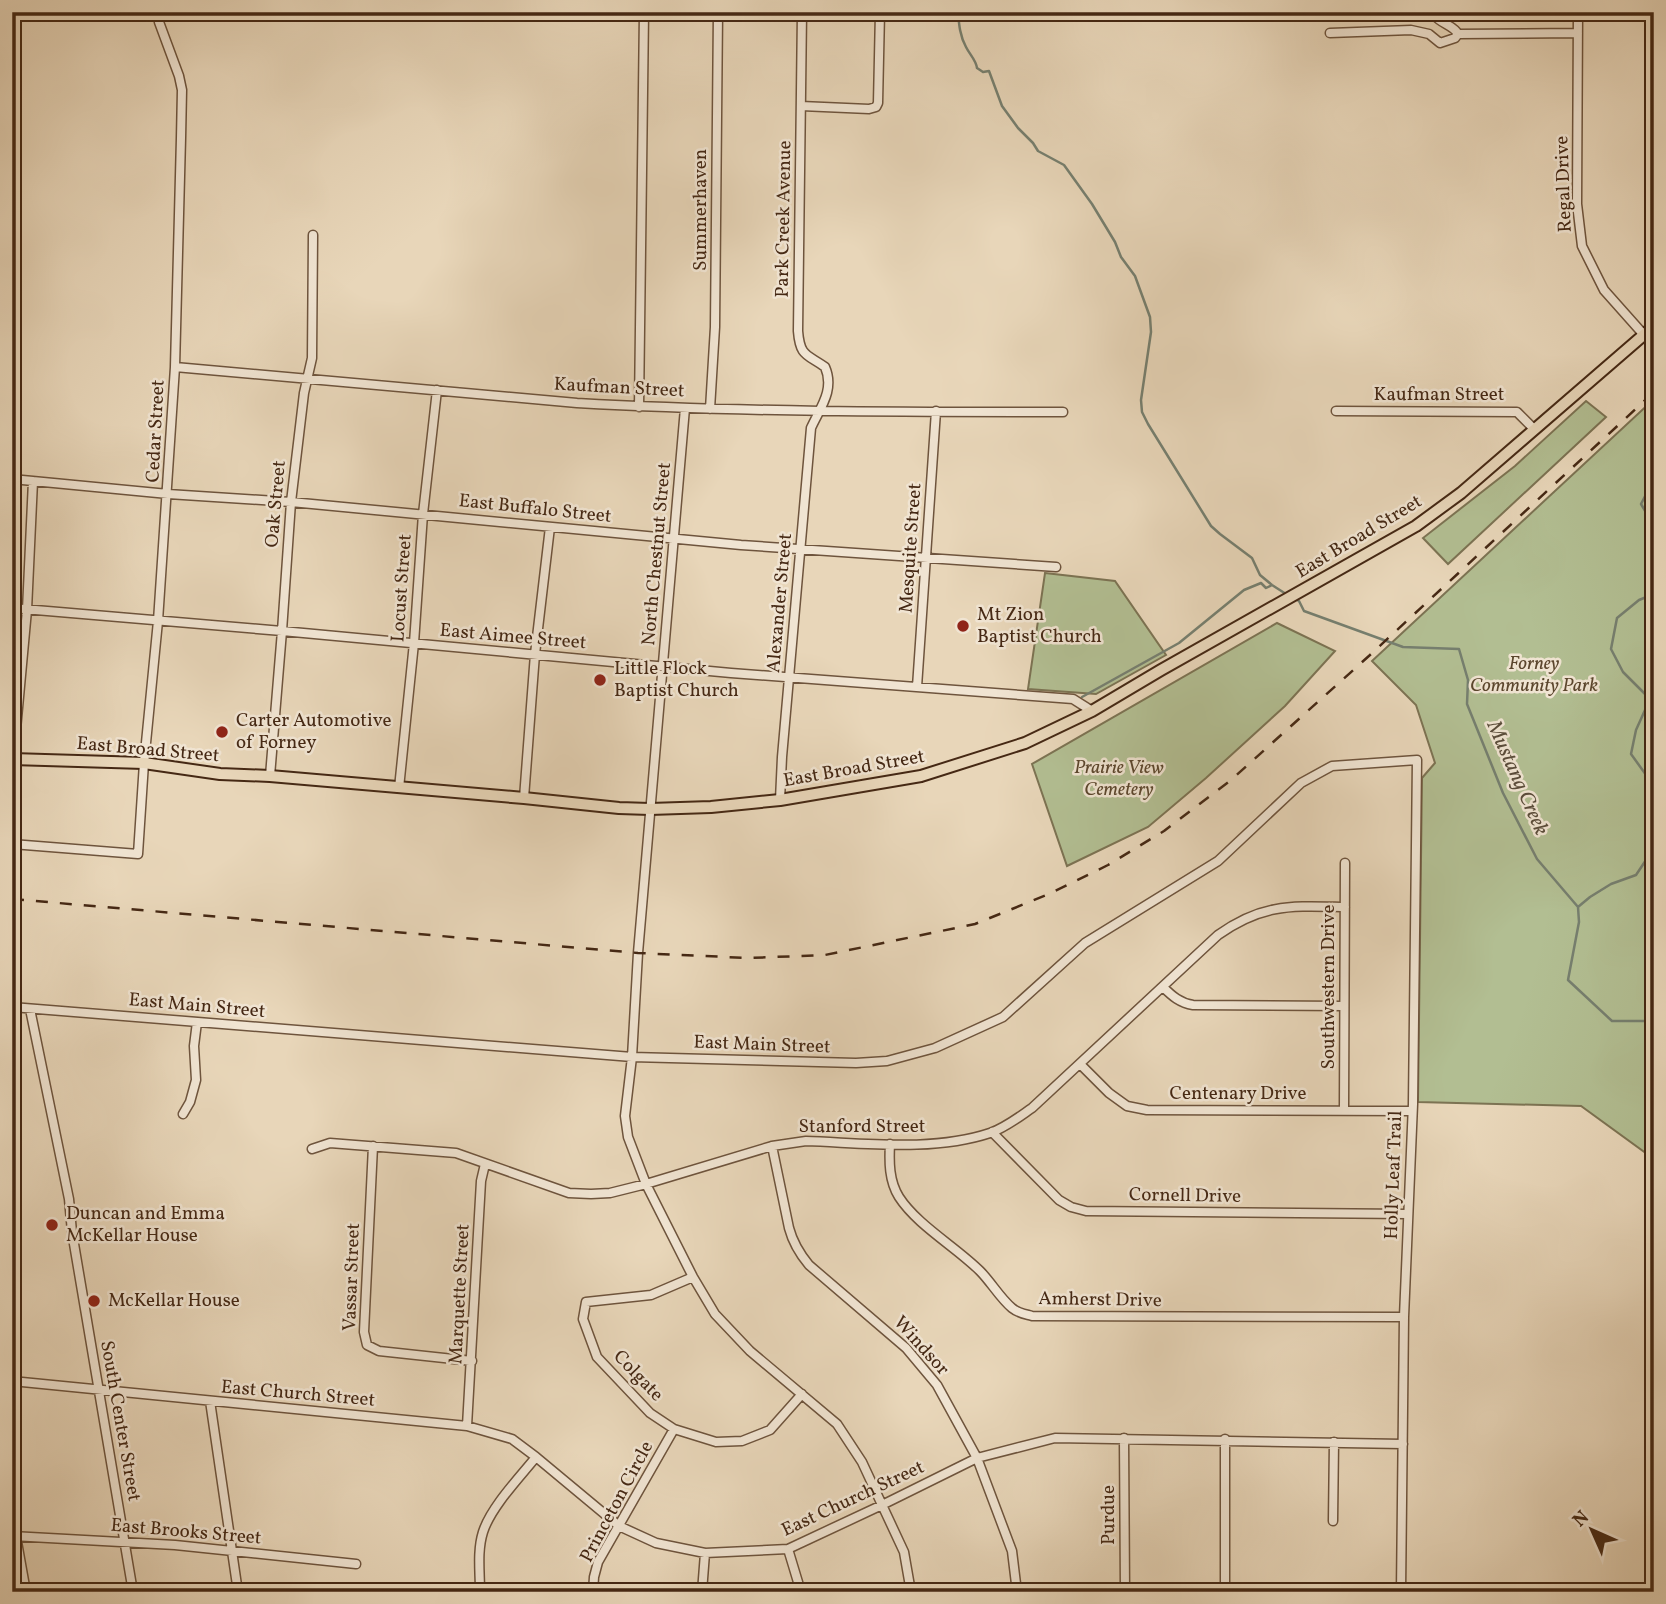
<svg xmlns="http://www.w3.org/2000/svg" width="1666" height="1604" font-family="Vollkorn,serif">
<style>
.green{fill:#b2be92;stroke:#7c7353;stroke-width:2}
.lines{fill:none;stroke-linecap:round;stroke-linejoin:round}
.stream{stroke:#767f6f;stroke-width:2.5}
.minor-casing{stroke:#6e543d;stroke-width:11}
.major-casing{stroke:#452814;stroke-width:14}
.minor{stroke:#f0e4d2;stroke-width:8}
.major{stroke:#e8d6b9;stroke-width:10}
.rail{stroke:#452814;stroke-width:2.5;stroke-dasharray:12 12;stroke-linecap:butt}
.poi-dot{fill:#8f2418;stroke:#f0e4d2;stroke-width:2.5}
.labels{text-anchor:middle;dominant-baseline:central;stroke-width:5;stroke-linejoin:round;paint-order:stroke}
.street-label{font-size:19px;fill:#452814;stroke:#f0e4d2}
.poi-label{font-size:19px;fill:#452814;stroke:#f0e4d2;text-anchor:start}
.park-label{font-size:19px;font-style:italic;fill:#5b462d;stroke:#f0e4d2}
.water-label{font-size:21px;font-style:italic;fill:#5a4c3a;stroke:#f0e4d2}
</style>
<rect width="100%" height="100%" fill="#e8d6b9"/>
<filter id="stains"><feTurbulence type="fractalNoise" baseFrequency=".00286" numOctaves="4"/><feColorMatrix values="0 0 0 0 .2 0 0 0 0 .09 0 0 0 0 .02 0 0 0 .5 -.17"/></filter>
<radialGradient id="worn" r=".72"><stop offset=".6" stop-color="#630" stop-opacity="0"/><stop offset="1" stop-color="#630" stop-opacity=".3"/></radialGradient>
<!-- green -->
<path class="green" d="M 1654,399 L 1654,1159 L 1581,1106 L 1418,1102 L 1422,778 L 1435,763 L 1416,705 L 1372,661 Z
M 1586,401 L 1606,417 L 1448,564 L 1423,538 L 1515,466 Z
M 1045,573 L 1115,581 L 1166,655 L 1096,694 L 1028,689 Z
M 1277,623 L 1335,651 L 1285,706 L 1206,778 L 1148,827 L 1067,866 L 1032,764 Z"/>
<g class="lines">
<!-- stream -->
<path class="stream" d="M 958,12 C 959,25 960,36 966,47 C 970,55 976,60 977,68 L 983,72 L 989,71 L 1002,106 L 1018,128 L 1033,143 L 1038,151 L 1064,165 L 1092,204 L 1115,242 L 1121,257 L 1135,276 L 1150,317 L 1151,332 L 1141,400 L 1142,412 L 1148,424 L 1211,526 L 1220,534 L 1252,558 L 1260,575 L 1272,585 L 1286,594
M 1646,307 L 1654,300
M 1646,395 L 1647,369 L 1654,361
M 1648,401 L 1654,412
M 1654,479 L 1641,504 L 1654,526
M 1654,594 L 1639,600 L 1617,618 L 1611,649 L 1623,672 L 1650,699 L 1636,730 L 1631,754 L 1654,786
M 1295,599 L 1299,601 L 1304,611 L 1403,647 L 1459,649 L 1468,680 L 1467,704 L 1503,793 L 1537,859 L 1578,907 L 1579,922 L 1568,980 L 1612,1021 L 1654,1021
M 1082,697 L 1179,643 L 1244,590 L 1261,583 L 1266,588 L 1272,585
M 1578,907 L 1590,897 L 1611,884 L 1636,875 L 1646,860 L 1654,818"/>
<!-- minor casing -->
<g class="minor-casing">
<path id="minor" d="M 1435,12 L 1435,16 C 1442,24 1454,26 1458,34
M 1578,12 L 1577,204 L 1582,246 L 1604,290 L 1644,335
M 1330,33 L 1411,30 L 1429,34 L 1440,43 L 1455,38 L 1458,34 L 1578,33
M 801,106 L 869,109 L 876,107 L 878,103 L 880,12
M 175,367 L 577,403 C 739,412 901,412 1063,412
M 639,407 L 644,12
M 685,408 L 638,953 L 632,1057 L 625,1116 L 628,1137 L 646,1184 L 693,1277 L 715,1314 L 750,1351 L 837,1424 L 862,1462 L 904,1552 L 911,1592
M 710,409 L 715,327 L 718,12
M 1336,411 L 1517,412 L 1534,429
M 12,479 L 168,494 L 291,502 L 741,545 L 1056,567
M 12,608 L 282,631 L 731,673 L 1073,699 L 1092,711
M 917,687 L 936,411
M 12,773 L 27,610 L 33,481
M 270,776 L 282,631 L 291,502 L 304,393 L 312,358 L 313,235
M 399,788 L 414,643 L 423,514 L 437,390
M 524,798 L 535,654 L 550,527
M 780,800 L 782,757 L 811,428 C 820,408 835,390 825,367 C 807,354 800,357 798,331 L 802,12
M 12,844 L 138,854 L 144,763 L 158,621 L 175,367 L 181,138 L 182,90 L 179,76 L 159,22 L 157,12
M 1163,987 C 1172,996 1180,1003 1193,1005 L 1344,1006
M 12,1007 L 632,1057 L 856,1063 L 887,1061 L 935,1048 L 1003,1017 L 1085,943 L 1218,861 L 1301,783 L 1332,766 L 1417,760 L 1413,1104 L 1404,1317 L 1401,1592
M 30,1009 L 69,1199 L 72,1232 L 133,1592
M 1080,1064 L 1109,1093 L 1127,1106 L 1147,1110 L 1412,1111
M 1344,1110 L 1345,863
M 183,1114 L 190,1102 L 196,1080 L 194,1046 L 197,1022
M 992,1132 L 1059,1200 L 1071,1207 L 1086,1211 L 1408,1214
M 890,1144 C 889,1162 889,1181 899,1197 C 917,1225 956,1247 980,1271 C 991,1282 1000,1298 1012,1308 C 1018,1313 1025,1314 1032,1316 L 1404,1317
M 373,1146 L 364,1332 L 367,1345 L 379,1351 L 472,1361
M 772,1146 L 789,1228 C 793,1243 799,1253 809,1265 L 906,1348 L 937,1385 L 977,1458 L 1012,1551 L 1017,1592
M 312,1149 L 330,1143 L 456,1153 L 569,1193 L 591,1194 L 610,1193 L 646,1184 L 772,1146 L 806,1141 C 865,1143 933,1152 990,1133 C 1005,1128 1019,1117 1032,1108 L 1218,935 C 1263,903 1292,906 1345,907
M 693,1277 L 651,1295 L 586,1302 L 583,1319 L 597,1357 L 650,1413 L 674,1429 L 716,1442 L 742,1441 L 770,1430 L 802,1394
M 12,1381 L 467,1426 L 512,1439 L 536,1457 L 619,1526 L 656,1543 L 705,1553 L 788,1549 L 882,1505 L 977,1458 L 1055,1438 L 1403,1444
M 210,1401 L 238,1592
M 467,1426 L 481,1181 L 485,1164
M 1124,1438 L 1125,1592
M 12,1514 L 26,1592
M 1333,1521 L 1334,1442
M 12,1536 L 175,1545 L 356,1564
M 788,1549 L 801,1592
M 480,1592 C 480,1572 477,1551 483,1532 C 491,1507 519,1478 536,1457
M 593,1592 L 594,1577 L 598,1562 L 674,1429
M 702,1592 L 705,1553
M 1225,1592 L 1225,1439"/>
</g>
<!-- major casing -->
<g class="major-casing">
<path id="major" d="M 12,759 L 144,763 L 220,774 L 270,776 L 524,798 L 619,808 L 650,809 L 711,807 L 780,800 L 921,776 L 1025,743 L 1092,711 L 1161,670 L 1416,526 L 1461,493 L 1654,326"/>
</g>
<!-- minor -->
<use href="#minor" class="minor"/>
<!-- major -->
<use href="#major" class="major"/>
<!-- rail -->
<path class="rail" d="M 12,899 L 638,953 L 748,958 L 825,955 L 975,924 L 1049,894 L 1108,865 L 1164,831 L 1231,780 L 1370,655 L 1654,392"/>
</g>
<!-- markers -->
<g class="poi-dot">
<circle cx="963" cy="626" r="7"/>
<circle cx="600" cy="680" r="7"/>
<circle cx="222" cy="732" r="7"/>
<circle cx="52" cy="1225" r="7"/>
<circle cx="94" cy="1301" r="7"/>
</g>
<g class="labels">
<!-- street labels -->
<g class="street-label">
<text transform="translate(1564 184) rotate(-92)">Regal Drive</text>
<text transform="translate(701 210) rotate(-90)">Summerhaven</text>
<text transform="translate(784 219) rotate(-89)">Park Creek Avenue</text>
<text transform="translate(619 388) rotate(3)">Kaufman Street</text>
<text x="1439" y="395">Kaufman Street</text>
<text transform="translate(156 431) rotate(-87)">Cedar Street</text>
<text transform="translate(276 504) rotate(-85)">Oak Street</text>
<text transform="translate(535 509) rotate(6)">East Buffalo Street</text>
<text transform="translate(1359 537) rotate(-31)">East Broad Street</text>
<text transform="translate(911 548) rotate(-86)">Mesquite Street</text>
<text transform="translate(657 554) rotate(-85)">North Chestnut Street</text>
<text transform="translate(402 588) rotate(-86)">Locust Street</text>
<text transform="translate(780 603) rotate(-85)">Alexander Street</text>
<text transform="translate(513 637) rotate(5)">East Aimee Street</text>
<text transform="translate(148 750) rotate(5)">East Broad Street</text>
<text transform="translate(854 769) rotate(-10)">East Broad Street</text>
<text transform="translate(1329 987) rotate(-90)">Southwestern Drive</text>
<text transform="translate(197 1006) rotate(5)">East Main Street</text>
<text transform="translate(762 1045) rotate(2)">East Main Street</text>
<text x="1238" y="1094">Centenary Drive</text>
<text x="862" y="1127">Stanford Street</text>
<text transform="translate(1394 1175) rotate(-88)">Holly Leaf Trail</text>
<text transform="translate(1185 1196) rotate(1)">Cornell Drive</text>
<text transform="translate(352 1277) rotate(-88)">Vassar Street</text>
<text transform="translate(460 1294) rotate(-87)">Marquette Street</text>
<text transform="translate(1100 1300) rotate(1)">Amherst Drive</text>
<text transform="translate(921 1346) rotate(48)">Windsor</text>
<text transform="translate(638 1376) rotate(46)">Colgate</text>
<text transform="translate(298 1394) rotate(5)">East Church Street</text>
<text transform="translate(120 1421) rotate(80)">South Center Street</text>
<text transform="translate(853 1499) rotate(-25)">East Church Street</text>
<text transform="translate(617 1502) rotate(-62)">Princeton Circle</text>
<text transform="translate(1109 1515) rotate(-90)">Purdue</text>
<text transform="translate(186 1532) rotate(5)">East Brooks Street</text>
</g>
<!-- poi labels -->
<g class="poi-label">
<text x="977" y="615">Mt Zion<tspan x="977" dy="22">Baptist Church</tspan></text>
<text x="614" y="669">Little Flock<tspan x="614" dy="22">Baptist Church</tspan></text>
<text x="236" y="721">Carter Automotive<tspan x="236" dy="22">of Forney</tspan></text>
<text x="66" y="1214">Duncan and Emma<tspan x="66" dy="22">McKellar House</tspan></text>
<text x="108" y="1301">McKellar House</text>
</g>
<!-- park labels -->
<g class="park-label">
<text x="1534" y="664">Forney<tspan x="1534" dy="22">Community Park</tspan></text>
<text x="1119" y="768">Prairie View<tspan x="1119" dy="22">Cemetery</tspan></text>
</g>
<!-- water labels -->
<g class="water-label">
<text transform="translate(1517 778) rotate(66)">Mustang Creek</text>
</g>
</g>
<!-- margin -->
<rect width="1666" height="1604" fill="none" stroke="#e8d6b9" stroke-width="42"/>
<rect x="14" y="14" width="1638" height="1576" fill="none" stroke="#452814" stroke-width="3.5"/>
<rect x="21" y="21" width="1624" height="1562" fill="none" stroke="#452814" stroke-width="2"/>
<!-- north arrow -->
<g transform="translate(1592 1530) rotate(315)" stroke="#f0e4d2" stroke-width="5" paint-order="stroke">
<path d="M0-5L12 26L0 18L-12 26Z" fill="#452814"/>
<text y="-10" font-size="19" font-weight="bold" text-anchor="middle" fill="#452814">N</text>
</g>
<rect width="100%" height="100%" filter="url(#stains)"/>
<rect width="100%" height="100%" fill="url(#worn)"/>
</svg>
